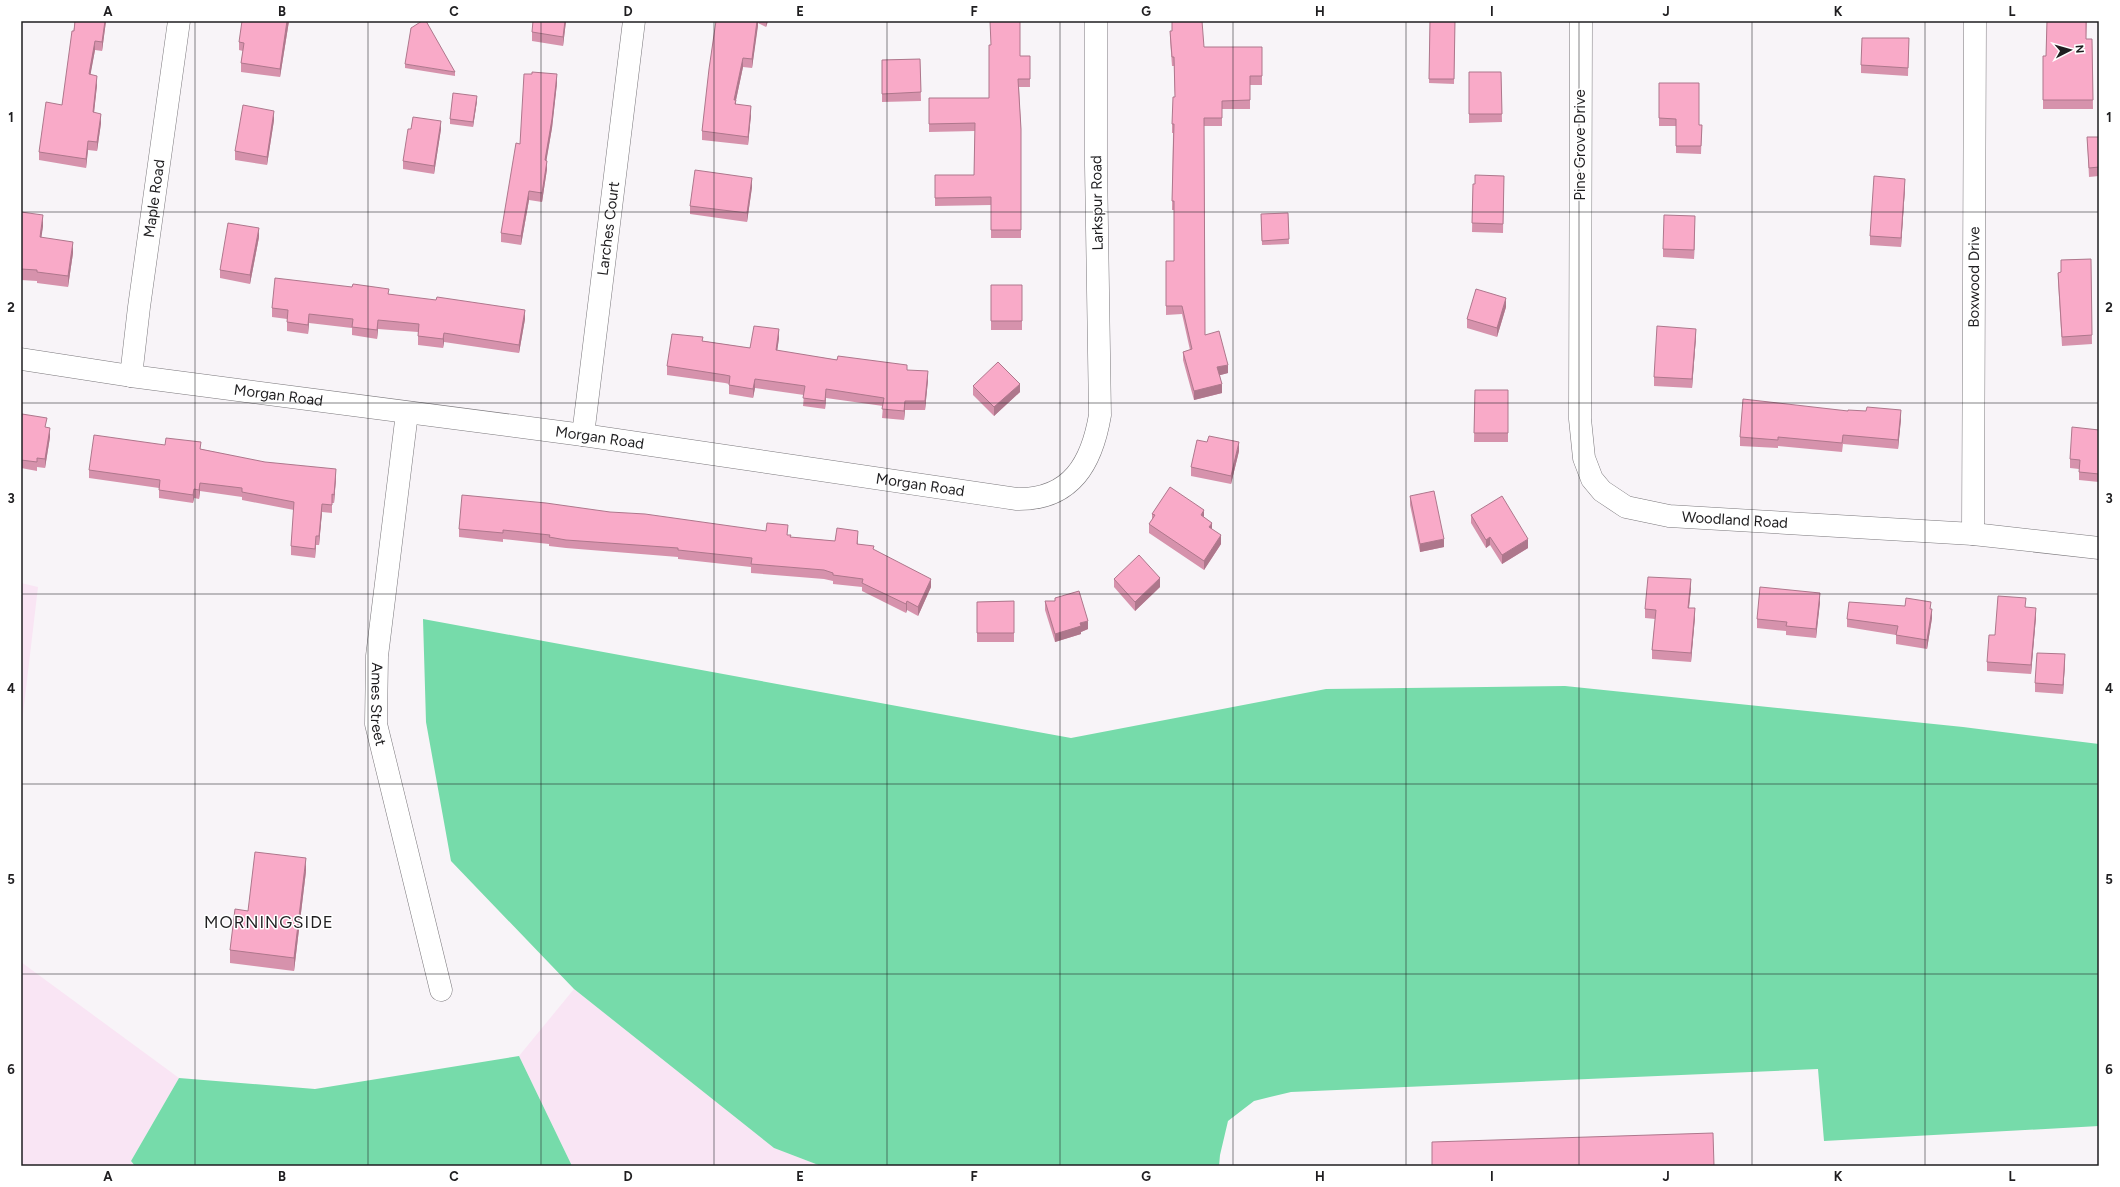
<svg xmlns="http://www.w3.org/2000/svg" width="2120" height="1187" font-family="Figtree,sans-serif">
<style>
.education{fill:#f9e5f4}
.green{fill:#76dbaa}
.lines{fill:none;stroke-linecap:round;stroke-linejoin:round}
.minor-casing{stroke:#7b787c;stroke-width:23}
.minor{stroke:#fff;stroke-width:22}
.wall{fill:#d692ac}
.shaded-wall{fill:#ae778c}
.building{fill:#f9aac8;stroke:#ae778c}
.grid{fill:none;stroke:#1f1e20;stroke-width:1;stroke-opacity:0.55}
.labels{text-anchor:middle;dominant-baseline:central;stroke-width:3;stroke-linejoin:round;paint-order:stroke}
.street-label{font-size:15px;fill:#1f1e20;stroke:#fff}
.quarter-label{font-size:17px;letter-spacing:1px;fill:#1f1e20;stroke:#fff}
.neatline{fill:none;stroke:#1f1e20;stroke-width:1.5}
.grid-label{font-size:13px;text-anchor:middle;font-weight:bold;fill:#1f1e20}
</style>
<rect width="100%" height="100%" fill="#f8f4f8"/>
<!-- education -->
<path class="education" d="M 21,583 L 38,587 L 21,731 Z
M 21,962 L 179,1078 L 131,1161 L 135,1166 L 21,1166 Z
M 574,989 L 774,1148 L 821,1166 L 572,1166 L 519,1056 Z"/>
<!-- green -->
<path class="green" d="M 423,619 L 1071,738 L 1326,689 L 1565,686 L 1963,727 L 2099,744 L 2099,1126 L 1824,1141 L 1818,1069 L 1291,1092 L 1254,1101 L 1228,1121 L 1220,1155 L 1219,1166 L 821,1166 L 774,1148 L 574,989 L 451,861 L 426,722 Z
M 519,1056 L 572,1166 L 135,1166 L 131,1161 L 179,1078 L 315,1089 Z"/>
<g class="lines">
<!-- minor casing -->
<g class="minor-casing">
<g id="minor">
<path id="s1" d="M 1581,21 L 1580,419 L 1584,458 L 1592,479 L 1602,491 L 1626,507 L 1669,516 L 1973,534 L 2099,548"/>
<path id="s2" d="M 21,359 L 131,376 L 583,435 L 1017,499 C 1072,500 1092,462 1100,415 L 1096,165 L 1096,21"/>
<path id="s3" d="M 131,376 L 139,307 L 179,21"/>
<path id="s4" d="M 407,413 L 377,656 L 376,724 L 441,990"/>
<path id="s5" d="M 583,435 L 634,21"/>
<path id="s6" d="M 1973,534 L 1975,21"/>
</g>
</g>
<!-- minor -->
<use href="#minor" class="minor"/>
</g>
<!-- wall -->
<path class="wall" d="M 75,21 L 106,21 L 102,51 L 95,50 L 90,75 L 97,85 L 94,113 L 101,123 L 97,151 L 88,150 L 86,168 L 39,160 L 39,152 L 62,105 Z
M 289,21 L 280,77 L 241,72 L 241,63 L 243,51 L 239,50 L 239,42 Z
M 566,21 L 563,46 L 532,41 L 532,32 Z
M 716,21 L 768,21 L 766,27 L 758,23 L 752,68 L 743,67 L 736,100 L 736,105 L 751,115 L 748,145 L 702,140 L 702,131 Z
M 1172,21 L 1204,47 L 1262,47 L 1262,85 L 1250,85 L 1250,109 L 1222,109 L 1222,126 L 1204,126 L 1205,335 L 1228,373 L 1220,375 L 1222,393 L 1194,400 L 1183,360 L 1183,352 L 1190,350 L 1182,314 L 1166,315 L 1166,261 L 1174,261 L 1174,210 L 1172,210 L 1173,133 L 1172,133 L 1172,124 L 1175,97 L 1174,66 L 1172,66 L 1170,39 L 1170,31 L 1172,31 Z
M 1430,21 L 1455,21 L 1454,84 L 1429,83 Z
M 2047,21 L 2087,21 L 2086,39 L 2092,39 L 2093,109 L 2043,109 L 2043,56 L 2046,56 Z
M 1909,38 L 1908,76 L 1861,73 L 1861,65 Z
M 1020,56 L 1030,56 L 1030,87 L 1019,87 L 1021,129 L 1021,238 L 991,238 L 991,205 L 935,206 L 935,175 L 974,175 L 975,131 L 929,132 L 929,98 L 989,98 Z
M 920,59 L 921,101 L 882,102 L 882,60 Z
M 405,64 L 455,72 L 455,76 L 405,68 Z
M 1469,72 L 1501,72 L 1502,122 L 1469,123 Z
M 557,83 L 552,128 L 546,161 L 547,169 L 542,202 L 529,200 L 521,245 L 501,242 L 501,233 Z
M 1659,83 L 1699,125 L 1702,125 L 1701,154 L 1676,153 L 1676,126 L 1659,126 Z
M 477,101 L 473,127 L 450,124 L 450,119 Z
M 274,120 L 267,165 L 235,160 L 235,151 Z
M 411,129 L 441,129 L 434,174 L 403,169 L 403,161 Z
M 2087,137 L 2099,137 L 2099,176 L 2089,177 Z
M 1504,176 L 1503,233 L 1472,232 L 1473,184 L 1475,184 Z
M 752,187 L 747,222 L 690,214 L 690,206 Z
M 1905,188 L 1901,247 L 1870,245 L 1870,236 Z
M 21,212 L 43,226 L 41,237 L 73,253 L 68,287 L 37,283 L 37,281 L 21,280 Z
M 1288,213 L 1289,244 L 1262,245 L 1261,214 Z
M 1695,225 L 1694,259 L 1663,257 L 1663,249 Z
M 259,237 L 250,284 L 220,278 L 220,270 Z
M 2091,259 L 2092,344 L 2062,346 L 2058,281 L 2058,273 L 2061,272 L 2061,260 Z
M 991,285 L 1022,285 L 1022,330 L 991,330 Z
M 389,294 L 525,319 L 519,353 L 444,342 L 443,348 L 418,345 L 418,332 L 378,329 L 377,339 L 352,335 L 352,328 L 309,323 L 308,334 L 287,331 L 287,319 L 272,317 L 272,308 Z
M 1506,307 L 1497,337 L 1467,328 L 1467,319 Z
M 1696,337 L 1692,388 L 1654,386 L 1654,377 Z
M 779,338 L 777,351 L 907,370 L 928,380 L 925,410 L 905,410 L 904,420 L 882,418 L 883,406 L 826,398 L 825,409 L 803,406 L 804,395 L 755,388 L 753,398 L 729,394 L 729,384 L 725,383 L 667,375 L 667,366 L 703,341 L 750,348 Z
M 973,386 L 1020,392 L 994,416 L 973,395 Z
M 1475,390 L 1508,390 L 1508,442 L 1474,442 Z
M 1901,419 L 1898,449 L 1843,444 L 1842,452 L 1778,446 L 1778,448 L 1740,446 L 1740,437 Z
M 21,421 L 46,428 L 50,437 L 45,468 L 37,467 L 37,471 L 21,468 Z
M 2099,430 L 2099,482 L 2079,480 L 2079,469 L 2070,468 L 2070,459 Z
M 201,449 L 336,478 L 334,503 L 332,503 L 332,513 L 322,512 L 319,545 L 316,545 L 315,558 L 291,555 L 291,546 L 294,510 L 242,500 L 242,497 L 200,491 L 199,499 L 194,498 L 193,503 L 159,498 L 159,488 L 89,478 L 89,470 Z
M 1239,451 L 1231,484 L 1191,476 L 1191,467 Z
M 1410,496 L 1444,547 L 1420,552 L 1410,505 Z
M 1152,514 L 1204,518 L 1221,544 L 1204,570 L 1149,533 L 1149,524 L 1152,520 Z
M 1471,515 L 1528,548 L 1502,564 L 1490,545 L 1486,548 L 1471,523 Z
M 459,529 L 788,535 L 791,537 L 835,541 L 858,540 L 858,544 L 874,550 L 931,587 L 918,616 L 907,610 L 906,613 L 862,591 L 862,587 L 833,584 L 833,581 L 824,579 L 751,573 L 751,567 L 678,559 L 678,557 L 566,548 L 549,546 L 549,544 L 503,539 L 503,542 L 459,537 Z
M 1114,579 L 1160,587 L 1135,611 L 1114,587 Z
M 1691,588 L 1689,608 L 1695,617 L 1691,662 L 1652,659 L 1652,650 L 1655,619 L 1645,618 L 1645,609 Z
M 1055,598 L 1088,629 L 1081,632 L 1081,634 L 1055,642 L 1045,610 L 1045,601 L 1055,601 Z
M 1014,601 L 1014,642 L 977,642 L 977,602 Z
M 1820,602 L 1816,638 L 1786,635 L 1786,631 L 1757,628 L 1757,619 Z
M 2026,607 L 2036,617 L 2031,674 L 1987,671 L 1987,662 L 1995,635 Z
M 1931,609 L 1932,618 L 1927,649 L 1896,644 L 1896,635 L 1847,627 L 1847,619 Z
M 2065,663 L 2063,694 L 2035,692 L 2035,683 Z
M 306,871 L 294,971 L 230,963 L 230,950 Z"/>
<!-- shaded-wall -->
<path class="shaded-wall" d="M 105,21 L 106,21 L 102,51 L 102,42 Z
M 287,21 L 289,21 L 280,77 L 280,69 Z
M 565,21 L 566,21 L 563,46 L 563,37 Z
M 757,21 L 758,21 L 758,26 L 752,68 L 752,59 Z
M 766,21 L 768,21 L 766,27 Z
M 95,41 L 95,50 L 89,83 L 89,74 Z
M 743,58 L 743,67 L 736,100 L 736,109 L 734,100 Z
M 557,74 L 557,83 L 552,128 L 545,169 L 545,160 Z
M 97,76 L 97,85 L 93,121 L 93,112 Z
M 477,96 L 477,101 L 473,127 L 473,122 Z
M 751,106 L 751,115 L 748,145 L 748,137 Z
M 274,111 L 274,120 L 267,165 L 267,157 Z
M 101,114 L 101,123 L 97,151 L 97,142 Z
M 441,121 L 441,129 L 434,174 L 434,166 Z
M 88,141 L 88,150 L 86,168 L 86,159 Z
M 547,161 L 547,169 L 542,202 L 542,193 Z
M 752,178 L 752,187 L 747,222 L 747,213 Z
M 1905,179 L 1905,188 L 1901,247 L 1901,238 Z
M 529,191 L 529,200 L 521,245 L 521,236 Z
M 43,215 L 43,226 L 40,248 L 40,237 Z
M 1695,216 L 1695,225 L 1694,259 L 1694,250 Z
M 259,228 L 259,237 L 250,284 L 250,275 Z
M 73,242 L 73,253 L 68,287 L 68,276 Z
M 1506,298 L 1506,307 L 1497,337 L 1497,328 Z
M 525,310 L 525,319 L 519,353 L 519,345 Z
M 309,314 L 309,323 L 308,334 L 308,325 Z
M 378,320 L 378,329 L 377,339 L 377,330 Z
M 779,329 L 779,338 L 776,359 L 776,350 Z
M 1696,329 L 1696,337 L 1692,388 L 1692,379 Z
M 444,333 L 444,342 L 443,348 L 443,339 Z
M 1228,365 L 1228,373 L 1217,376 L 1217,367 Z
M 928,371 L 928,380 L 925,410 L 925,401 Z
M 755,379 L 755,388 L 753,398 L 753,389 Z
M 1020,384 L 1020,392 L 994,416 L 994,407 Z
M 1222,384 L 1222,393 L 1194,400 L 1194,391 Z
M 826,389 L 826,398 L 825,409 L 825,401 Z
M 905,401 L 905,410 L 904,420 L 904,411 Z
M 1901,410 L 1901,419 L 1898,449 L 1898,440 Z
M 50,428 L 50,437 L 45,468 L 45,459 Z
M 1239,442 L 1239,451 L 1231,484 L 1231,476 Z
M 336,469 L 336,478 L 334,503 L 334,495 Z
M 200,483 L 200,491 L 199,499 L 199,490 Z
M 194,489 L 194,498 L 193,503 L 193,495 Z
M 322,504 L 322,512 L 319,545 L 319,536 Z
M 1204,510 L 1204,519 L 1201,515 Z
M 1212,523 L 1212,532 L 1209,527 Z
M 1221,535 L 1221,544 L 1204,570 L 1204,561 Z
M 316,536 L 316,545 L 315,558 L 315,549 Z
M 1490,537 L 1490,545 L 1486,548 L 1486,540 Z
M 1444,539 L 1444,547 L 1420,552 L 1420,544 Z
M 1528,539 L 1528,548 L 1502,564 L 1502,555 Z
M 1160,578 L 1160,587 L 1135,611 L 1135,602 Z
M 931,579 L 931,587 L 918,616 L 918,607 Z
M 1691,579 L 1691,588 L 1688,616 L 1688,608 Z
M 1820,593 L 1820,602 L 1816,638 L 1816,629 Z
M 907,601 L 907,610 L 906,613 L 906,604 Z
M 1695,608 L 1695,617 L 1691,662 L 1691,653 Z
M 2036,608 L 2036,617 L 2031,674 L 2031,665 Z
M 1932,609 L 1932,618 L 1927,649 L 1927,640 Z
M 1088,621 L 1088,629 L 1081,632 L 1081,634 L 1055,642 L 1055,634 L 1080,623 Z
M 2065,654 L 2065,663 L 2063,694 L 2063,685 Z
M 306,858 L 306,871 L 294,971 L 294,958 Z"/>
<!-- building -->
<path class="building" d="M 75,21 L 105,21 L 102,42 L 95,41 L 89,74 L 97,76 L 93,112 L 101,114 L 97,142 L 88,141 L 86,159 L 39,152 L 46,102 L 62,105 L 72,31 L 74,31 Z
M 242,21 L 287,21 L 280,69 L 241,63 L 244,43 L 239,42 Z
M 422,21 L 426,21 L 455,72 L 405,64 L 411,28 Z
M 533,21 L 565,21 L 563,37 L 532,32 Z
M 716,21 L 757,21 L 752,59 L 743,58 L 734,100 L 736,100 L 735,104 L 751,106 L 748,137 L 702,131 L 709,69 Z
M 990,21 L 1020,21 L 1020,56 L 1030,56 L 1030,79 L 1018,79 L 1021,129 L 1021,230 L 991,230 L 991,197 L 935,198 L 935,175 L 974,175 L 975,123 L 929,124 L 929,98 L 989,98 L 989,45 L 991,45 Z
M 1172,21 L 1202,21 L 1204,47 L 1262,47 L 1262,76 L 1250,76 L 1250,100 L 1222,101 L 1222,118 L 1204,118 L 1205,335 L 1219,331 L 1228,365 L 1217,367 L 1222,384 L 1194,391 L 1183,352 L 1192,349 L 1182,306 L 1166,306 L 1166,261 L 1174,261 L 1174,201 L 1172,201 L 1174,124 L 1172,124 L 1173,97 L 1175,97 L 1174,57 L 1172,57 L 1170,31 L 1172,31 Z
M 1430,21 L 1455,21 L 1454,79 L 1429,79 Z
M 2047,21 L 2086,21 L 2086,39 L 2092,39 L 2093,100 L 2043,100 L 2043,56 L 2046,56 Z
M 1862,38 L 1909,38 L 1908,68 L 1861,65 Z
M 920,59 L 921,92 L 882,94 L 882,60 Z
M 532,72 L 557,74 L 552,119 L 545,160 L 547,161 L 542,193 L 529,191 L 521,236 L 501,233 L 516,143 L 520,144 L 524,74 L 532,74 Z
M 1469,72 L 1501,72 L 1502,114 L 1469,114 Z
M 1659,83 L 1699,83 L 1699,125 L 1702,125 L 1701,146 L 1676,146 L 1676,119 L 1659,118 Z
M 453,93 L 477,96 L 473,122 L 450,119 Z
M 243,105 L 274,111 L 267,157 L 235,151 Z
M 413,117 L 441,121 L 434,166 L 403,161 L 408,129 L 411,129 Z
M 2087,137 L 2099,137 L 2099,167 L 2089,168 Z
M 695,170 L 752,178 L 747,213 L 690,206 Z
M 1475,175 L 1504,176 L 1503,224 L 1472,223 L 1473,184 L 1475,184 Z
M 1874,176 L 1905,179 L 1901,238 L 1870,236 Z
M 21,212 L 43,215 L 40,237 L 73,242 L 68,276 L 37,272 L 37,270 L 21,269 Z
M 1288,213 L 1289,239 L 1262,241 L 1261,214 Z
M 1664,215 L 1695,216 L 1694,250 L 1663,249 Z
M 228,223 L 259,228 L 250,275 L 220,270 Z
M 2091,259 L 2092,335 L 2062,337 L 2058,273 L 2061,272 L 2061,260 Z
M 275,278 L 352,287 L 353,284 L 389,289 L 388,294 L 436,300 L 437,297 L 525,310 L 519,345 L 444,333 L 443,339 L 418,336 L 419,324 L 378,320 L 377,330 L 352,327 L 353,319 L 309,314 L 308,325 L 287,322 L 288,310 L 272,308 Z
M 991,285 L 1022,285 L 1022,321 L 991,321 Z
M 1476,289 L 1506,298 L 1497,328 L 1467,319 Z
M 754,326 L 779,329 L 776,350 L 837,360 L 838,356 L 907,365 L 907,370 L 928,371 L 925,401 L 905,401 L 904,411 L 882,409 L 884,398 L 826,389 L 825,401 L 803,398 L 805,386 L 755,379 L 753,389 L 729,385 L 730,376 L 725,375 L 667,366 L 672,334 L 703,337 L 702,341 L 750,348 Z
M 1657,326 L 1696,329 L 1692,379 L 1654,377 Z
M 998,362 L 1020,384 L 994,407 L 973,386 Z
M 1475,390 L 1508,390 L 1508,433 L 1474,433 Z
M 1743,399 L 1848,411 L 1848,410 L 1866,411 L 1867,407 L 1901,410 L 1898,440 L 1843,435 L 1842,443 L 1778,437 L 1778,440 L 1740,437 Z
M 22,414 L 47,418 L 45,427 L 50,428 L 45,459 L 37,458 L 37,462 L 21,460 L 21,421 Z
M 2072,427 L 2099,430 L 2099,474 L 2079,472 L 2080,460 L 2070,459 Z
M 94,435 L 165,445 L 166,438 L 201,442 L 200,449 L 265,462 L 336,469 L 334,495 L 332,494 L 332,505 L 322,504 L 319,536 L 316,536 L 315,549 L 291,546 L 294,502 L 242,492 L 242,488 L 200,483 L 199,490 L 194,489 L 193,495 L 159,490 L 160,480 L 89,470 Z
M 1209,436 L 1239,442 L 1231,476 L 1191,467 L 1197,440 L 1207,442 Z
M 1170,487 L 1204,510 L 1201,515 L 1212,523 L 1209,527 L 1221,535 L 1204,561 L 1149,524 L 1155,515 L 1152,514 Z
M 1434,491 L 1444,539 L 1420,544 L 1410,496 Z
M 462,495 L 546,503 L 610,512 L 645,514 L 766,531 L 767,523 L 788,525 L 787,535 L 791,535 L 790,537 L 835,541 L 837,528 L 858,531 L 857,544 L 874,546 L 873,549 L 931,579 L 918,607 L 907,601 L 906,604 L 862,583 L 863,579 L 833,575 L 833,573 L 824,570 L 751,564 L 752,558 L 678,550 L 678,548 L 566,540 L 549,537 L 550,535 L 503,530 L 503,533 L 459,529 Z
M 1502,496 L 1528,539 L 1502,555 L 1490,537 L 1486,540 L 1471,515 Z
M 1139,555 L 1160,578 L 1135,602 L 1114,579 Z
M 1648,577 L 1691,579 L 1688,608 L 1695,608 L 1691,653 L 1652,650 L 1656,610 L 1645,609 Z
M 1760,587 L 1820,593 L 1816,629 L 1786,626 L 1787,622 L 1757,619 Z
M 1079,591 L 1088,621 L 1080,623 L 1081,626 L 1055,634 L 1045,601 L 1055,601 L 1055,598 Z
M 1998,596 L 2026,598 L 2025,607 L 2036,608 L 2031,665 L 1987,662 L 1989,635 L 1995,635 Z
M 1906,598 L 1931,602 L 1930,609 L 1932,609 L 1927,640 L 1896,635 L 1898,626 L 1847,619 L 1849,602 L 1905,606 Z
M 1014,601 L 1014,633 L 977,633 L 977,602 Z
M 2037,653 L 2065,654 L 2063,685 L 2035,683 Z
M 255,852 L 306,858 L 294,958 L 230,950 L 235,909 L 248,911 Z
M 1713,1133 L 1714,1166 L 1432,1166 L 1432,1142 Z"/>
<!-- grid -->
<path class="grid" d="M 195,21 L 195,1166M 368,21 L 368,1166M 541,21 L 541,1166M 714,21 L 714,1166M 887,21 L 887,1166M 1060,21 L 1060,1166M 1233,21 L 1233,1166M 1406,21 L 1406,1166M 1579,21 L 1579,1166M 1752,21 L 1752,1166M 1925,21 L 1925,1166M 21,212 L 2099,212M 21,403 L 2099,403M 21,594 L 2099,594M 21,784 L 2099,784M 21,974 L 2099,974"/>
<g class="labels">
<!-- street labels -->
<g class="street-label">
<text transform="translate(1580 145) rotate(-90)">Pine Grove Drive</text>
<text stroke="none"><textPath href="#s3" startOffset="179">Maple Road</textPath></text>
<text transform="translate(1097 203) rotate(-91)">Larkspur Road</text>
<text stroke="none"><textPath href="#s5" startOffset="208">Larches Court</textPath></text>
<text stroke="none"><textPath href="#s6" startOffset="257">Boxwood Drive</textPath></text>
<text stroke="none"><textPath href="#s2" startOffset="260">Morgan Road</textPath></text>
<text stroke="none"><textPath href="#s2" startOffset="584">Morgan Road</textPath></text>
<text stroke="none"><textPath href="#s2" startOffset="908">Morgan Road</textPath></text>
<text stroke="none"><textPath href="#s1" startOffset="614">Woodland Road</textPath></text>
<text stroke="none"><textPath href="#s4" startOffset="293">Ames Street</textPath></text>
</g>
<!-- quarter labels -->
<g class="quarter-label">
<text x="269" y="922">MORNINGSIDE</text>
</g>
</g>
<!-- border -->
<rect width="2120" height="1187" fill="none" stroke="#ffffff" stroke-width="44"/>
<!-- north arrow -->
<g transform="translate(2070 50) rotate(84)" stroke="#ffffff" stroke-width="3" paint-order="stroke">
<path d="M0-3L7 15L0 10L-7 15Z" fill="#1f1e20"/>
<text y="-6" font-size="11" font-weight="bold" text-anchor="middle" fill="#1f1e20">N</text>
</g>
<rect x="22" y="22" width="2076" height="1143" class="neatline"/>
<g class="grid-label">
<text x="108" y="16">A</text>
<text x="282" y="16">B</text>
<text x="454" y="16">C</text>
<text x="628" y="16">D</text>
<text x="800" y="16">E</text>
<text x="974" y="16">F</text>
<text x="1146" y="16">G</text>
<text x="1320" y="16">H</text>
<text x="1492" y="16">I</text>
<text x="1666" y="16">J</text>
<text x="1838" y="16">K</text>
<text x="2012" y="16">L</text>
<text x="11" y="122">1</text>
<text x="2109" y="122">1</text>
<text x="11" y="312">2</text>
<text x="2109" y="312">2</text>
<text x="11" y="503">3</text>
<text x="2109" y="503">3</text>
<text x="11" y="693">4</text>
<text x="2109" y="693">4</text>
<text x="11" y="884">5</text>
<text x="2109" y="884">5</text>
<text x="11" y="1074">6</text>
<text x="2109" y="1074">6</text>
<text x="108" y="1181">A</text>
<text x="282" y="1181">B</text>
<text x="454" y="1181">C</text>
<text x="628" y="1181">D</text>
<text x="800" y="1181">E</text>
<text x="974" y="1181">F</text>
<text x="1146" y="1181">G</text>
<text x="1320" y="1181">H</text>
<text x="1492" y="1181">I</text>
<text x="1666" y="1181">J</text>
<text x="1838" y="1181">K</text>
<text x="2012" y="1181">L</text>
</g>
</svg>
